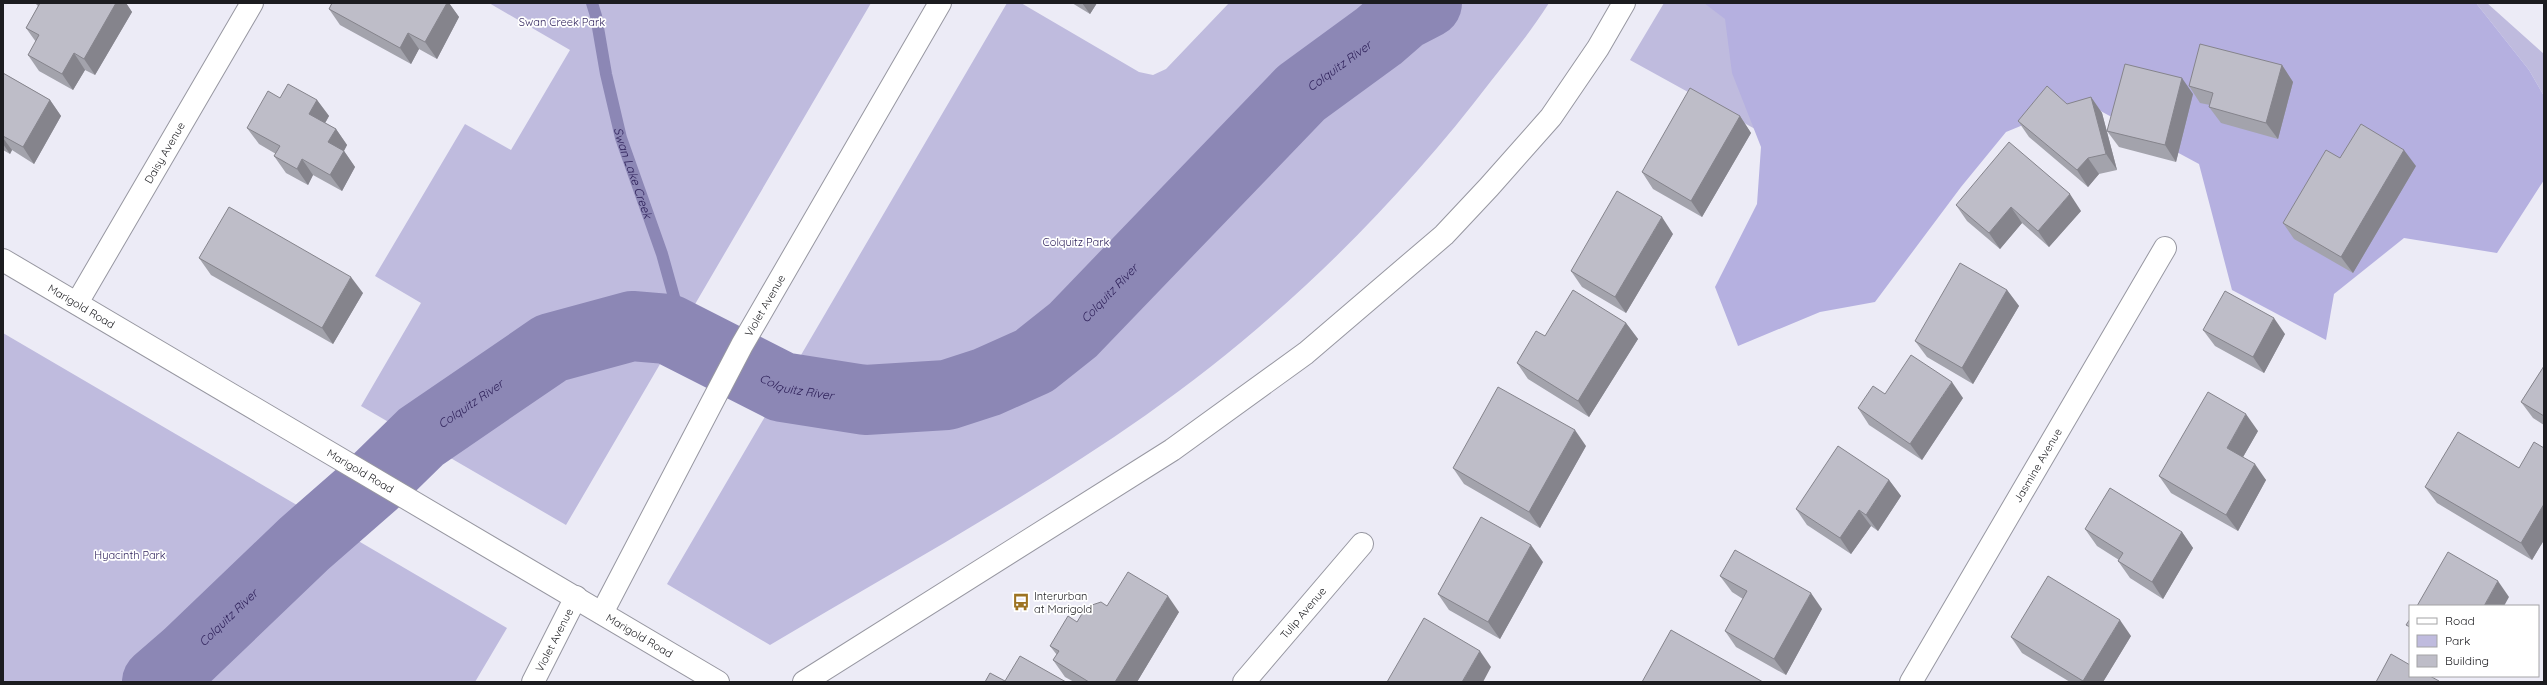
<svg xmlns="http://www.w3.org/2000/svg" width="2547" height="685" font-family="Quicksand,sans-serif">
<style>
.green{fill:#bfbbde}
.forest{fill:#b5b0e0}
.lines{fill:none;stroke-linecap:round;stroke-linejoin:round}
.stream{stroke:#8c87b5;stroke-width:12}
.river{stroke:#8c87b5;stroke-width:70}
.street-casing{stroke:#9797a1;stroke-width:24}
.secondary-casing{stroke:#9797a1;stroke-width:24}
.street{stroke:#fff;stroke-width:22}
.secondary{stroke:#fff;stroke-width:22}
.wall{fill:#a3a3ac}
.shaded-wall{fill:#85848c}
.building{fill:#bebdc8;stroke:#85848c}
.labels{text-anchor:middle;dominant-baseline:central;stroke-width:3.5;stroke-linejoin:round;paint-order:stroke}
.park-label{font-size:11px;fill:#32255e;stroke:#fff}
.street-label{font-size:11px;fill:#1c1c20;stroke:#fff}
.poi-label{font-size:11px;fill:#1c1c20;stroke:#fff;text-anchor:start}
.water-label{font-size:12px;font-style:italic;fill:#2b1d56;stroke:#fff}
</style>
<rect width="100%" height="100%" fill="#ecebf6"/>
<!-- green -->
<path class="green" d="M 489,3 L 871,3 L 566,525 L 361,406 L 421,303 L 375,276 L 465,124 L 511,150 L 570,50 Z
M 1007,3 L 1021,3 L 1139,72 L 1153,75 L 1166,69 L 1229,3 L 1549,3 C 1532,30 1511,56 1491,81 C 1395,207 1276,324 1146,415 C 1026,499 896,570 770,645 L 667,584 Z
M 1664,3 L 1968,3 L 1860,187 L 1630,60 Z
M 2476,3 L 2487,3 L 2544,54 L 2544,96 L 2529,70 Z
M 3,333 L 507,628 L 475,682 L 3,682 Z"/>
<!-- forest -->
<path class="forest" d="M 1704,3 L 2476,3 L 2529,70 L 2544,96 L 2544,180 L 2497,253 L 2404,238 L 2334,294 L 2326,340 L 2232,290 L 2199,164 L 2082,101 L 2006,132 L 1961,187 L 1875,302 L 1820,312 L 1738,346 L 1715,287 L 1757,204 L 1761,147 L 1732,73 L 1725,19 Z"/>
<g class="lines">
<!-- stream -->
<path class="stream" id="s1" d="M 592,3 L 596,16 L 606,74 L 621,138 L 662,254 L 686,340"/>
<!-- river -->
<path class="river" id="s2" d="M 157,682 L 187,656 L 304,544 L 376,481 L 421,437 L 551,348 L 632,326 L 668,329 L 782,387 L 865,400 L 947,395 L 987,382 L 1034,361 L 1073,330 L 1301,93 L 1379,36 L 1402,16 L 1427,3"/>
<!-- street casing -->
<g class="street-casing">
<g id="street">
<path id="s3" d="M 3,260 L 718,682"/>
<path id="s4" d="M 77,303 L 252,3"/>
<path id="s5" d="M 602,613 L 742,345 L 940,3"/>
<path id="s6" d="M 533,682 L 576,597"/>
<path id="s7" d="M 1244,682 L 1362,544"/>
<path id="s8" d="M 1911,682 L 2165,248"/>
</g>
</g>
<!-- secondary casing -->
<g class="secondary-casing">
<path id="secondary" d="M 804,682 L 1172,450 L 1306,353 L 1444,235 L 1489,187 L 1551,117 L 1598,48 L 1624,3"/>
</g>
<!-- street -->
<use href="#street" class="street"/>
<!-- secondary -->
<use href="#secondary" class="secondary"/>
</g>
<!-- wall -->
<path class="wall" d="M 35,3 L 126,3 L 132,12 L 95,75 L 85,70 L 73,90 L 39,71 L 28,55 L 36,42 L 26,28 L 38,6 Z
M 332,3 L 449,3 L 459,17 L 437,59 L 419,49 L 411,64 L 340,25 L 329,9 Z
M 1072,3 L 1097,3 L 1090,14 Z
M 2282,65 L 2293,82 L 2278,139 L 2221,123 L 2209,107 L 2210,105 L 2200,103 L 2189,86 Z
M 3,73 L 50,100 L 61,116 L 34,164 L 12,150 L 10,154 L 3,150 Z
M 2193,94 L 2176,162 L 2119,147 L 2107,131 Z
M 2091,97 L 2102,113 L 2117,170 L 2099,174 L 2088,187 L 2029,137 L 2018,121 L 2067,104 Z
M 280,98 L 317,100 L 329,116 L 325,123 L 336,129 L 347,145 L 344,151 L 355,167 L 342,191 L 313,175 L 308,185 L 286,173 L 274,156 L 276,154 L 259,144 L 247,128 Z
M 1740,116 L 1751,133 L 1702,217 L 1653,189 L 1642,172 Z
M 2416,166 L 2353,273 L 2294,239 L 2283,223 Z
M 1956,205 L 2081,211 L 2049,247 L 2022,223 L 2000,249 L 1967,221 Z
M 1673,234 L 1626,313 L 1582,287 L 1571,271 Z
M 199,258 L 363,293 L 333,344 L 211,275 Z
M 2007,290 L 2019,306 L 1973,384 L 1927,357 L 1915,341 Z
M 1626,323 L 1638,339 L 1589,417 L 1528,379 L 1517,363 Z
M 2203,330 L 2285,334 L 2264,373 L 2215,346 Z
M 2544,366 L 2544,425 L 2533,418 L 2521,402 Z
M 1885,394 L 1963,398 L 1922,460 L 1869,425 L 1858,408 Z
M 2258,431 L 2243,457 L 2266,480 L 2238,531 L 2171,493 L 2159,476 Z
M 1586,446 L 1540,528 L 1464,484 L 1453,468 Z
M 2544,448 L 2544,540 L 2532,560 L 2437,503 L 2425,487 L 2519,468 Z
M 1889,480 L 1901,496 L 1878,531 L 1871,526 L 1851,554 L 1807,525 L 1796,509 Z
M 2085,529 L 2182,532 L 2193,548 L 2163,599 L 2130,578 L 2118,561 L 2119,560 L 2097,546 Z
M 1543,562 L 1500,639 L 1449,610 L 1438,594 Z
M 1720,576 L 1822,609 L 1786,675 L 1736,647 L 1725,631 L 1743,599 L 1732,592 Z
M 1107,606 L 1179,612 L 1137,682 L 1074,682 L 1065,677 L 1053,660 L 1057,655 L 1050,646 L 1077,622 L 1089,608 Z
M 2131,636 L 2103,682 L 2070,682 L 2022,653 L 2011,637 Z"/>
<!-- shaded-wall -->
<path class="shaded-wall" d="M 116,3 L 126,3 L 132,12 L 95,75 L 84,59 Z
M 447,3 L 449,3 L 459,17 L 437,59 L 425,42 Z
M 1082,3 L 1097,3 L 1090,14 Z
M 408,33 L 419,49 L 411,64 L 400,48 Z
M 74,53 L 85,70 L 73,90 L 62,74 Z
M 2282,65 L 2293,82 L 2278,139 L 2266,123 Z
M 2182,78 L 2193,94 L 2176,162 L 2165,145 Z
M 2091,97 L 2102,113 L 2117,170 L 2106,154 Z
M 50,100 L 61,116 L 34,164 L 23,147 Z
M 317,100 L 329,116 L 321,130 L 309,114 Z
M 1740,116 L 1751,133 L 1702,217 L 1691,201 Z
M 336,129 L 347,145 L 340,158 L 328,142 Z
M 3,138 L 12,150 L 10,154 L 3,144 Z
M 2404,150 L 2416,166 L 2353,273 L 2341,257 Z
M 344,151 L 355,167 L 342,191 L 330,175 Z
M 2088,158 L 2099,174 L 2088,187 L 2077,170 Z
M 302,159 L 313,175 L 308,185 L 297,169 Z
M 2070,194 L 2081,211 L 2049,247 L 2038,231 Z
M 2011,207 L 2022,223 L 2000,249 L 1989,233 Z
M 1662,217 L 1673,234 L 1626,313 L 1615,297 Z
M 351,277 L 363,293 L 333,344 L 322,328 Z
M 2007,290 L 2019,306 L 1973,384 L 1962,368 Z
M 2274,318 L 2285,334 L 2264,373 L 2253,357 Z
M 1626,323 L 1638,339 L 1589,417 L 1578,401 Z
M 1952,382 L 1963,398 L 1922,460 L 1910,444 Z
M 2246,414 L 2258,431 L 2239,464 L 2227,448 Z
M 1575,430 L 1586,446 L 1540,528 L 1529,512 Z
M 2255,464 L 2266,480 L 2238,531 L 2226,515 Z
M 1889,480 L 1901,496 L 1878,531 L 1866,515 Z
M 2544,504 L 2544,540 L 2532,560 L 2521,543 Z
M 1859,510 L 1871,526 L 1851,554 L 1840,538 Z
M 2182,532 L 2193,548 L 2163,599 L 2152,582 Z
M 1531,545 L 1543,562 L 1500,639 L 1488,622 Z
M 2498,581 L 2509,597 L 2504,606 L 2484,606 Z
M 1811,593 L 1822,609 L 1786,675 L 1774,659 Z
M 1168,596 L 1179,612 L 1137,682 L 1115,682 Z
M 2120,620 L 2131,636 L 2103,682 L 2084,682 L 2083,681 Z
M 1480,651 L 1491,667 L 1483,682 L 1462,682 Z"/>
<!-- building -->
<path class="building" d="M 40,3 L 116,3 L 84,59 L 74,53 L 62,74 L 28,55 L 39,35 L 26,28 Z
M 332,3 L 447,3 L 425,42 L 408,33 L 400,48 L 329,9 Z
M 2200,44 L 2282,65 L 2266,123 L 2209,107 L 2213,93 L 2189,86 Z
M 2125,64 L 2182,78 L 2165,145 L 2107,131 Z
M 3,73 L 50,100 L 23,147 L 3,136 Z
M 288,84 L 317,100 L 309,114 L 336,129 L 328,142 L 344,151 L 330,175 L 302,159 L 297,169 L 274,156 L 280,146 L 247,128 L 268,91 L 280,98 Z
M 2047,86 L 2067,104 L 2091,97 L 2106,154 L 2088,158 L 2077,170 L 2018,121 Z
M 1690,88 L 1740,116 L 1691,201 L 1642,172 Z
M 2361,124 L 2404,150 L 2341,257 L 2283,223 L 2326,150 L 2340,158 Z
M 2009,142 L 2070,194 L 2038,231 L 2011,207 L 1989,233 L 1956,205 Z
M 1617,191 L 1662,217 L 1615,297 L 1571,271 Z
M 229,207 L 351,277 L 322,328 L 199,258 Z
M 1960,263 L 2007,290 L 1962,368 L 1915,341 Z
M 1573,290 L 1626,323 L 1578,401 L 1517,363 L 1536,331 L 1545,336 Z
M 2225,291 L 2274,318 L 2253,357 L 2203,330 Z
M 1911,355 L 1952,382 L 1910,444 L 1858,408 L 1873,386 L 1885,394 Z
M 2544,366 L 2544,416 L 2521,402 Z
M 1498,387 L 1575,430 L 1529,512 L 1453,468 Z
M 2208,392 L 2246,414 L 2227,448 L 2255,464 L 2226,515 L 2159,476 Z
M 2458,432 L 2519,468 L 2534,442 L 2544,448 L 2544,504 L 2521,543 L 2425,487 Z
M 1838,446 L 1889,480 L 1866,515 L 1859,510 L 1840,538 L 1796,509 Z
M 2110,488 L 2182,532 L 2152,582 L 2118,561 L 2123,553 L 2085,529 Z
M 1481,517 L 1531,545 L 1488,622 L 1438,594 Z
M 1735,550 L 1811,593 L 1774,659 L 1725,631 L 1747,591 L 1720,576 Z
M 2448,552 L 2498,581 L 2484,606 L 2417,606 Z
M 1128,572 L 1168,596 L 1115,682 L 1089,682 L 1053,660 L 1059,651 L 1050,646 L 1068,616 L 1077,622 L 1086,607 L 1089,608 L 1092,605 L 1101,602 L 1107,606 Z
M 2048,576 L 2120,620 L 2083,681 L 2011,637 Z
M 1424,618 L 1480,651 L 1462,682 L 1387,682 Z
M 2410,619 L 2410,627 L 2406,625 Z
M 1671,630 L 1763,682 L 1642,682 Z
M 2391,654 L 2410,665 L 2410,676 L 2430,676 L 2439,681 L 2438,682 L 2376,682 Z
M 1020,656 L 1066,682 L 985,682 L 990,673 L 1005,681 Z"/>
<!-- icons -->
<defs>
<g id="bus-bare" transform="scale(1.38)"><path d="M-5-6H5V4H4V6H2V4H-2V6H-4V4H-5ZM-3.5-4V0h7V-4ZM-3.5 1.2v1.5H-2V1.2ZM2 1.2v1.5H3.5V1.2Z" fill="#9d7321" stroke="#fff" stroke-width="2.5" paint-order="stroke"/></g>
</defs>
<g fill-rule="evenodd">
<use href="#bus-bare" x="1021" y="602"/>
</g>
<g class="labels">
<!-- park labels -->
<g class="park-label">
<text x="562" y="22">Swan Creek Park</text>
<text x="1076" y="242">Colquitz Park</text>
<text x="130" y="555">Hyacinth Park</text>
</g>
<!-- street labels -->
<g class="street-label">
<text stroke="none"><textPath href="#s4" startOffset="174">Daisy Avenue</textPath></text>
<text stroke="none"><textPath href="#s5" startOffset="348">Violet Avenue</textPath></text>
<text stroke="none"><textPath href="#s3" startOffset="91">Marigold Road</textPath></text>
<text stroke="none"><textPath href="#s8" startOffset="251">Jasmine Avenue</textPath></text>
<text stroke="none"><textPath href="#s3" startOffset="415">Marigold Road</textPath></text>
<text stroke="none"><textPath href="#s7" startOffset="91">Tulip Avenue</textPath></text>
<text stroke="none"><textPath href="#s3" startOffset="739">Marigold Road</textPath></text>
<text stroke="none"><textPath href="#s6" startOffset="47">Violet Avenue</textPath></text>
</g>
<!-- poi labels -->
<g class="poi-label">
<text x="1034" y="596">Interurban<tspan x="1034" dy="13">at Marigold</tspan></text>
</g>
<!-- water labels -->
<g class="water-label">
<text stroke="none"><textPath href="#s2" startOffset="1451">Colquitz River</textPath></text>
<text stroke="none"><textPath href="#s1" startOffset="175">Swan Lake Creek</textPath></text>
<text stroke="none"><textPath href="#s2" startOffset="1127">Colquitz River</textPath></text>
<text stroke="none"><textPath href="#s2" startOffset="780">Colquitz River</textPath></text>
<text stroke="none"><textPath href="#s2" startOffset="420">Colquitz River</textPath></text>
<text stroke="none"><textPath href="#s2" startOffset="96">Colquitz River</textPath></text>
</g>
</g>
<!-- border -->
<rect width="2547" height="685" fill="none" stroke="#1c1c20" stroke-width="8"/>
<!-- legend -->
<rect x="2409" y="605" width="130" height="72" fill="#ffffff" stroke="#a4a4a6"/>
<rect x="2417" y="618" width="20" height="6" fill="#ffffff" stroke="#a4a4a6"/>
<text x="2445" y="625" font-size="12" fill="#1c1c20">Road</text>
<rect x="2417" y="635" width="20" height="12" fill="#bfbbde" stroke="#a4a4a6"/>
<text x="2445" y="645" font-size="12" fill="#1c1c20">Park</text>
<rect x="2417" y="655" width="20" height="12" fill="#bebdc8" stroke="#a4a4a6"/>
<text x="2445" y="665" font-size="12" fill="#1c1c20">Building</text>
</svg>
